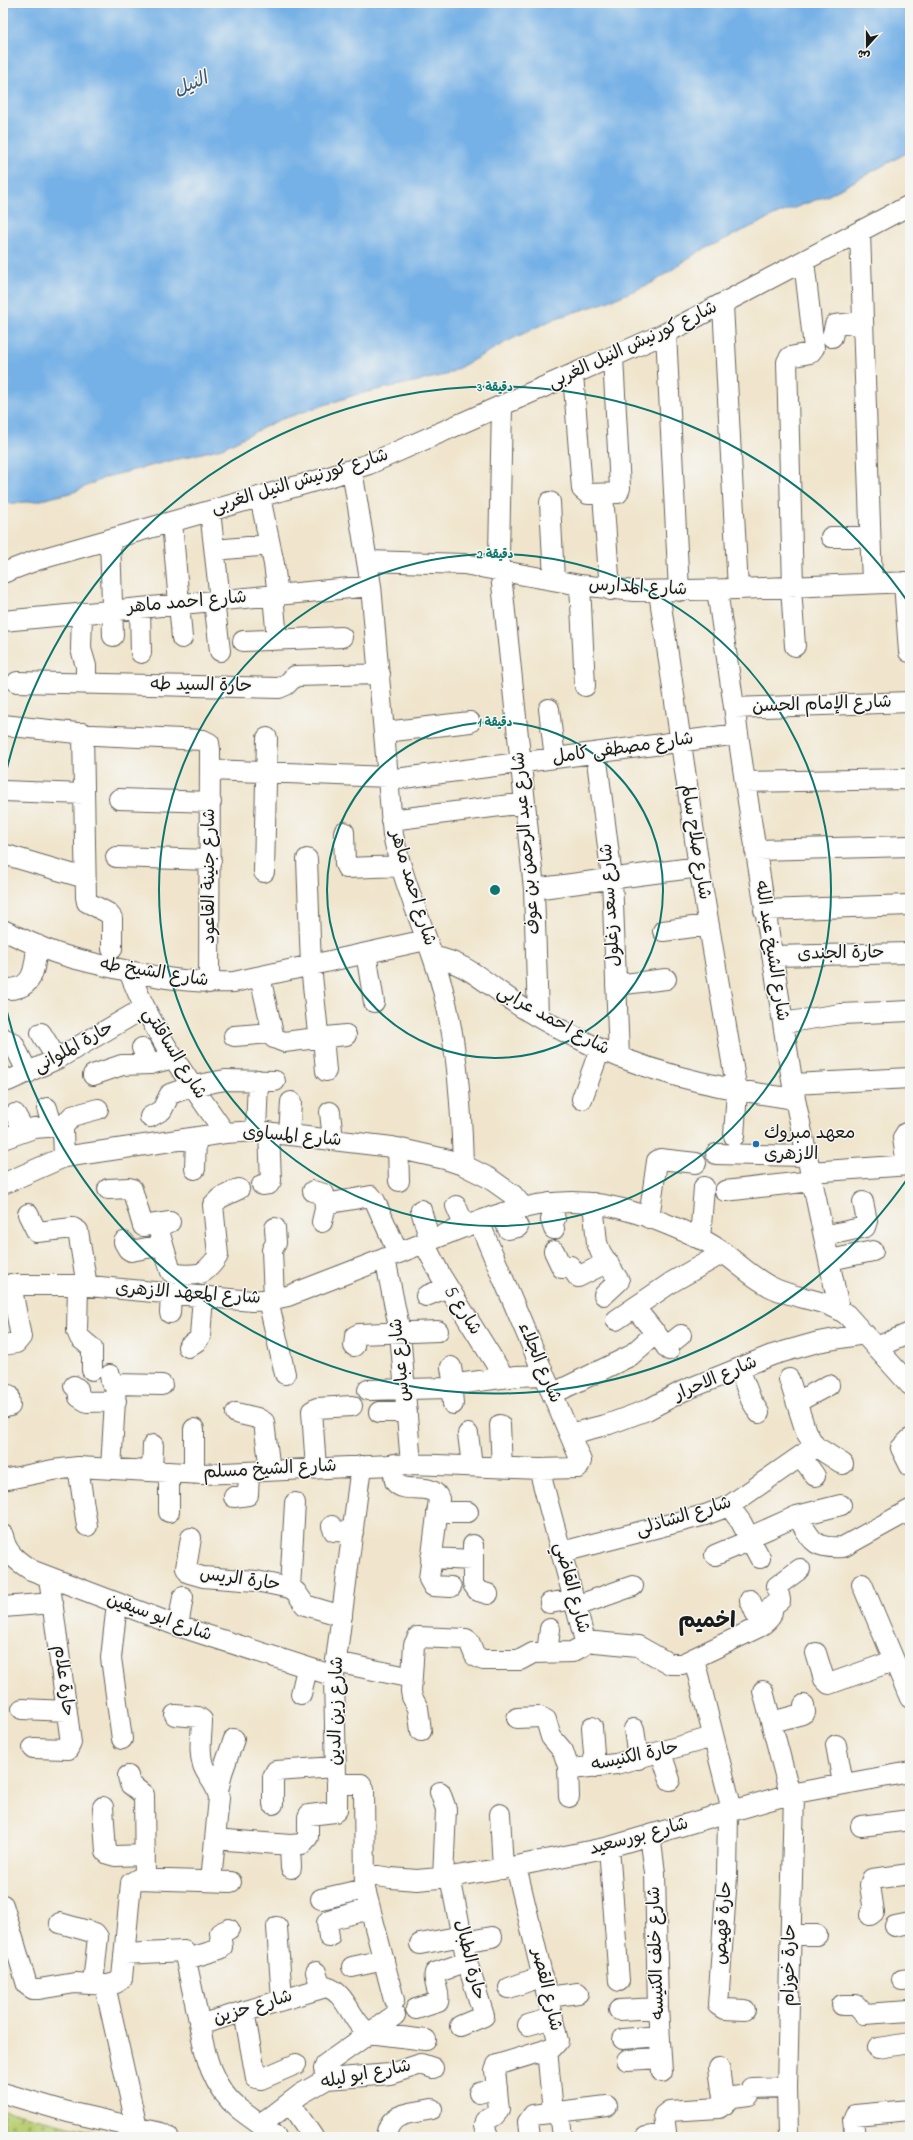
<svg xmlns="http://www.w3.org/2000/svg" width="913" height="2140" font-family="'Indie Flower','Playpen Sans Arabic',sans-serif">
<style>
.cemetery{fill:url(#cemetery-stones);stroke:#6b7648}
.water{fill:#74b0e6;stroke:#486681}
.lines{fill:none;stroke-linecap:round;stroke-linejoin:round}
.minor-casing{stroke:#66625a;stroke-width:22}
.minor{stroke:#fff;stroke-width:20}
.ring{fill:none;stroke:#0f766e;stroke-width:2}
.poi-dot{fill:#1f6fb2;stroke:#f6f6f2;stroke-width:1.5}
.labels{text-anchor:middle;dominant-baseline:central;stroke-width:3;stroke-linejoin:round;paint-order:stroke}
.street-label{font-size:18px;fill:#1c1c1c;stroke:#f6f6f2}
.poi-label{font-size:18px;fill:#1c1c1c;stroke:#f6f6f2;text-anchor:start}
.water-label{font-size:19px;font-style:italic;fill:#3f576d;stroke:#f6f6f2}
.district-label{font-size:22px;font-weight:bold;fill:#1c1c1c;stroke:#f6f6f2}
.centre{fill:#0f766e;stroke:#f6f6f2;stroke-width:2}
.ring-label{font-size:12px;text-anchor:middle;font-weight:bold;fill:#0f766e;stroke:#f6f6f2;stroke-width:3;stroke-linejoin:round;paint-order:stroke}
</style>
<defs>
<pattern id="cemetery-stones" width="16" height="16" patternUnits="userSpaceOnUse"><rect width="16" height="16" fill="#bacf73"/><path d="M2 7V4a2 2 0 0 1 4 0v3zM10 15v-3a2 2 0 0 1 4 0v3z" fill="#9fb163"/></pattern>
</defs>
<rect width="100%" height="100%" fill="#f6f6f2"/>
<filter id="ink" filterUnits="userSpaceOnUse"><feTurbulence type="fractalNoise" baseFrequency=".025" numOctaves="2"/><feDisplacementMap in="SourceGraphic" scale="8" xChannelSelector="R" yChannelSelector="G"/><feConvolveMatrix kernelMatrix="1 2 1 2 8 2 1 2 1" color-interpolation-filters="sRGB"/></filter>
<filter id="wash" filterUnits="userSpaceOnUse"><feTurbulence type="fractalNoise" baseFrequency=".012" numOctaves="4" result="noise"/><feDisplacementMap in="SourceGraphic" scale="16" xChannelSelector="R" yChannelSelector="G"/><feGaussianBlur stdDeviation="0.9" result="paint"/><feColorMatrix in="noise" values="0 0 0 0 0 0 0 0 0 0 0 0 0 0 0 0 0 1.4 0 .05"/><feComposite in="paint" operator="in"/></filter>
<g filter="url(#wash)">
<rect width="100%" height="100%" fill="#f0e5cc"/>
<!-- cemetery -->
<path class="cemetery" d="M 3,2110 L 115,2137 L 3,2137 Z"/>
<!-- water -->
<path class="water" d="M 3,3 L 910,3 L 910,151 L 829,195 L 778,214 L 698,252 L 654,282 L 607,302 L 556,318 L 508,341 L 446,375 L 358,394 L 279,420 L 222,448 L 106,477 L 74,492 L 37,501 L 3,504 Z"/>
</g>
<g filter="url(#ink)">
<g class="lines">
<!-- minor casing -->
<g class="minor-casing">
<path id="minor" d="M 860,232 L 872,583
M 723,305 L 738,589
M 666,333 L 679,591
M 832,337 L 835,325 L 863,322
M 573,374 L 582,489 L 588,494 L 618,493 L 620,488 L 613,357
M 502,406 L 499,555 L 534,889 L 538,1017
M 352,470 L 371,586 L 393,835 C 402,877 419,917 433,957 C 456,1023 461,1095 463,1165
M 603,494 L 610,590
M 260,497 L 274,564 L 278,595
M 550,502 L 554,580
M 210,511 L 220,600
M 172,522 L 182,638
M 831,537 L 870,537
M 110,539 L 113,636
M 215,550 L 270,545
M 368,561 L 464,564 L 580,585 L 634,591 L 738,589 L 910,582
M 3,573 L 37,560 L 329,477 L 369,464 L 666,333 L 910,205
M 904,582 L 909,652
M 580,585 L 585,686
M 793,586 L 787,362 L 790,357 L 810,353 L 814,348 L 804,261
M 791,587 L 795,646
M 717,590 L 745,782 L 795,1099 L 839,1308
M 659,592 L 699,867 L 737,1091 L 734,1136
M 273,595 L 277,639
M 214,601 L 220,651
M 140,608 L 141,653
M 82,613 L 81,649 L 86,666 L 86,684
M 3,621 L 371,586
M 243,641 L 342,637
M 17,682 L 279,688 L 286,685 L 295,676 L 380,674
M 734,708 L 910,702
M 549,709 L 555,758
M 3,725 L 95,735 L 203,740 L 209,743 L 210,750 L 209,983
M 385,732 L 470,722
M 83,733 L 86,897 L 87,902 L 108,913 L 112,918 L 112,949
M 596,753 L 612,878 L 619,1057
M 211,770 L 388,777
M 388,780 L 738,734
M 745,782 L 910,779
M 3,791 L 84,794
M 119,799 L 211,802
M 391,820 L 525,803
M 344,832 L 345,864 L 347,868 L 401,866
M 755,850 L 910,846
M 3,854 L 85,878
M 116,857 L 211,860
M 264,872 L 267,738
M 534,889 L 699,867
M 764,910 L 910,905
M 3,930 C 18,937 33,944 48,950 C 68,958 89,962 110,967 C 151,976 192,984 234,982 L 426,940
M 663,931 L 708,925
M 366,953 L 374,1002
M 772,956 L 910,953
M 433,957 C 466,962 487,984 514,1002 C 531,1014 550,1024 569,1034 C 641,1072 715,1088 795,1099
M 129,971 C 151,1031 189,1081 225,1133
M 260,977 L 274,1038 L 284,1042 L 317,1038 L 318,1033 L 311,966 L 307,859
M 616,985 L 666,979
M 7,989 C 35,990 35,966 37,945
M 783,1023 L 841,1014 L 910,1011
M 41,1033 L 57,1059
M 234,1036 L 272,1033
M 323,1037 L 326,1071
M 3,1038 L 13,1043 L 28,1073
M 317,1038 L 346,1035
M 142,1048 L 150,1064
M 93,1075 L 122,1065 L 150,1064 L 173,1058
M 3,1076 L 8,1081 L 57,1059 L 144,1008
M 793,1084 L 910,1078
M 582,1099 L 600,1049
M 47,1108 L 52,1125
M 330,1112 L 333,1140
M 15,1114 L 24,1130
M 150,1117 L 162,1110 L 170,1094 L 193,1086 L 225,1080 L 275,1081
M 62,1128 L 72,1116 L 98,1109
M 256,1131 L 258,1080
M 289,1135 L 291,1102
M 3,1139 L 34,1128 L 59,1126 L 63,1130 L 64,1157
M 398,1148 L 399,1181
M 716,1154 L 806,1156
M 907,1165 L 903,1138 L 906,1133 L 910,1132
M 195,1169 L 196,1138
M 810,1172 L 910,1165
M 3,1184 L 64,1157 L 225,1133 L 256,1131 L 392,1147 L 445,1159 L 463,1165 L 489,1178 L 513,1195 L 524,1208
M 262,1185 L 269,1184 L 271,1181 L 269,1132
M 108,1189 L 129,1188 L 132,1189 L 143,1226 L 170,1222
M 313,1191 L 324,1194 L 325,1209 L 322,1222
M 725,1191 L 812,1181
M 549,1203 L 555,1219 L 551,1220 L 554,1229
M 593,1203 L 597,1243 L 601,1253 L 619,1281 L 604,1295
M 325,1204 L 371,1196 L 375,1201 L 398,1253
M 456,1206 L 465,1227
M 421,1210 L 430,1241
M 502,1213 L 508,1229 L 518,1227
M 28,1214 L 37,1232 L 73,1228 L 78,1231 L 87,1286
M 649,1218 L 657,1161 L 660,1159 L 696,1163
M 157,1224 L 171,1272 C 175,1275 198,1276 203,1272 C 208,1269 216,1260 218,1255 L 213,1205 L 220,1198 L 239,1189
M 824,1236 L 865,1227 L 867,1221 L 863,1202
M 700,1239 L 704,1187
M 124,1242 L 128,1249 L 131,1251 L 163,1245
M 424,1243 L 441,1276 L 504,1377
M 554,1251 L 562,1268 L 570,1266 L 578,1277 L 608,1262
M 385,1258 L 400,1332 L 411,1464
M 830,1260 L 873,1251
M 3,1285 L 78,1285 L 252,1301 L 274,1299 L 288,1296 C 334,1278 379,1261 424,1243 C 471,1224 520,1202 572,1202 C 616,1202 659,1220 699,1238 C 726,1250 745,1274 771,1287 C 796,1300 825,1298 847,1315 L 910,1385
M 78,1285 L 77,1331 L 80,1338 L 92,1348 L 92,1370
M 426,1296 L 448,1287
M 274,1299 L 272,1250 L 276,1243 L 275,1228
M 268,1300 L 285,1374
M 635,1308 L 669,1350
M 170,1313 L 171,1293
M 616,1320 L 672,1282 L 723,1253
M 3,1345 L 16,1343 L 21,1337 L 11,1284
M 354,1346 L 355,1336 L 359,1334 L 438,1331
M 188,1347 L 197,1341 L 200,1337 L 203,1296
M 666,1347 L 681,1335
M 877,1347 L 910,1333
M 451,1367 L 453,1380 L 457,1384 L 517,1376 L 544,1375
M 739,1368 L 751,1400 L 759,1413
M 110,1375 L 111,1382 L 114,1384 L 162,1385
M 789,1379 L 806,1432 L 815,1446 L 843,1464
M 74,1386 L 78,1389 L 79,1397 L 87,1402 L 116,1401
M 368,1390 L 448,1388 L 452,1391 L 453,1404
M 552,1394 L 630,1356 L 656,1333
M 797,1402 L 829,1385
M 3,1408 L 10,1406 L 9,1395
M 379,1412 L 407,1412
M 236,1413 L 257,1418 L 264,1422 L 270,1471
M 500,1425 L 502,1467
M 194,1429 L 194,1474
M 468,1434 L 472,1465
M 570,1434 L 609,1424 L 647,1410 L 683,1391 L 772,1355 L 818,1342 L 865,1334
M 910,1439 L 901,1448 L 910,1466
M 801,1456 L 815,1476
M 394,1464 C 394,1469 393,1479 396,1483 C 405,1494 433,1481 439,1499 L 429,1579 L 433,1586 L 451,1587
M 361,1466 L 334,1676 L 336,1778 L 340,1784 L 361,1784 L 364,1789 L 365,1889 L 394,2000
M 78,1467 L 87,1526
M 111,1468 L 116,1384
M 316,1468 L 312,1411 L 317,1408 L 352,1406
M 152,1471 L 153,1445
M 3,1480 L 53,1470 L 78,1467 L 203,1474 L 411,1464 L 539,1469 L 578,1468 L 581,1461 L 479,1222
M 234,1497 L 248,1495 L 249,1472
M 729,1506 L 741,1522 L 760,1558
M 169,1512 L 169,1472
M 437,1512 L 468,1512
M 797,1516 C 812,1540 812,1549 843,1547 L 910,1510
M 332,1526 L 334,1531 L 353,1532
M 3,1535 C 5,1552 17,1561 31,1570 L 178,1626 L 334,1676
M 750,1537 L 797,1516 L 841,1505
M 191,1538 L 186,1568 L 189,1573 L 203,1577 L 256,1581 L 290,1588 L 296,1592 L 305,1605 L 342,1616
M 473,1545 L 473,1584 L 478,1591 L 488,1594
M 562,1552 L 705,1515 L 729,1506 L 815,1446
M 715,1555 L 751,1540
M 431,1558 L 473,1560
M 862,1584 L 910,1698
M 290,1588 L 295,1503
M 750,1600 L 761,1626
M 117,1603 L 111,1658 L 122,1739
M 550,1603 L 574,1599
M 576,1606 L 633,1586
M 3,1607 L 53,1603
M 178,1626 L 183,1597
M 585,1641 L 638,1646 L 670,1664 L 682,1664 L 761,1626 C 769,1619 773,1617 772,1606 L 780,1600 L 777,1586 L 800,1569
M 547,1653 L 550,1629
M 816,1653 L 824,1679 L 829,1684 L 893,1661
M 694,1659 L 732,1810
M 336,1662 L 412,1678
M 763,1691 L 790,1794
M 301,1694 L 307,1669
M 22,1709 L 67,1711
M 175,1715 L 198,1717 L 202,1720 C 202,1736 198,1749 203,1765 C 207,1777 217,1784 219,1798 L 211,1881
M 517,1718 L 540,1717 L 546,1720 L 551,1737 L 563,1751 L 568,1766 L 572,1769 L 616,1764 L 713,1737
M 772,1722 L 802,1714 L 805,1712 L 804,1705
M 592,1727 L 595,1767
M 634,1729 L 638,1759
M 421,1731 L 418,1708 L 412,1697 L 411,1691 L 414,1645 L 418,1637 L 466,1639 L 469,1641 L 475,1656 L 483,1660 L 520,1660 L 533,1653 L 572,1652 L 583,1646 L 585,1641 L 539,1469
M 836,1745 L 843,1783
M 33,1748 L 68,1749 L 71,1743 L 49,1578
M 661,1753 L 670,1780
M 568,1766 L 569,1797
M 128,1776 L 130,1784 L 144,1795 L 145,1879
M 218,1791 L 222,1773 L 234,1739
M 440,1792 L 446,1809 L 443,1878
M 273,1804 L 273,1777 L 276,1771 L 335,1767
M 103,1807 L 106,1852 L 108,1854 L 115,1856 L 145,1855
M 728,1812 L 727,1876 L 718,2005 L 724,2009 L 745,2010
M 500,1814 L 503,1869
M 861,1826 L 910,1820
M 650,1835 L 655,1873 L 658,2008 L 662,2072
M 215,1839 L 290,1845 L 302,1844 L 308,1837 L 308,1817 L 309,1815 L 335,1812 L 337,1810 L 337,1783
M 290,1845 L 291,1868
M 609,1847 L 619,1981
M 365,1874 L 391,1878 L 417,1880 L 450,1877 L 516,1866 L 609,1847 L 790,1794 L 910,1772
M 450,1877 L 467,1962 L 484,2016 L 460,2026
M 321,1899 L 365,1889
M 3,1905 L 27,1985 L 33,1989 L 39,1989 L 75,1983 L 108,1985
M 870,1915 L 874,1912 L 870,1885 L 872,1879 L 910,1874
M 60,1923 L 95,1933 L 98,1937 L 93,1983
M 895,1926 L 910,1923
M 277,1927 L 282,2000
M 791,1935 L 817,1935
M 329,1937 L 327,1923 L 329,1920 L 369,1909
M 463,1942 L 492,1937
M 420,1944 L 462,1936
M 124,1954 L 184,1951 L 199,2021 L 202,2024 L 326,1987 C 347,1992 351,2023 369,2033 L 426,2040
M 187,1959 L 220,1949 L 222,1947 L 220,1933 L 229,1929
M 352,1967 L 384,1960
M 316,1972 L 321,1988
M 902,1980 L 910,1979
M 509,1988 L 543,1976
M 548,1997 L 578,1993
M 842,2005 L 856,2005 L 864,2014 L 910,2011
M 416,2009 L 438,2002 C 441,1992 432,1982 435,1973 L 467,1962
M 619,2010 L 658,2008
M 244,2011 L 256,2078 L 261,2079 L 296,2064
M 199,2023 C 205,2056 212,2087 239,2109 C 252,2119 264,2127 276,2137
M 528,2025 L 553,2018
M 623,2039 L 659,2036
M 878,2048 L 910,2043
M 547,2049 L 553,2113
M 627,2060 L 661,2058
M 719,2068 L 724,2105
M 327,2079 L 324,2069 L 326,2064 L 395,2015
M 3,2093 L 68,2112 L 161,2133 L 168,2137
M 479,2093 L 497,2088
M 290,2103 L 313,2137
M 559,2112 L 562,2137
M 262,2124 L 301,2094 L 327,2079 L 390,2074 L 421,2064 L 433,2068
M 137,2128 L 106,1990 L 108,1985 L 116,1983 L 122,1978 L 131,1883 L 138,1879 L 231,1882
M 386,2137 C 389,2111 410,2114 432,2109
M 488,2137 L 484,2125 L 485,2121 L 494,2116 L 499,2110 L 495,2070 L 497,2065 L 552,2048 L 558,2041 L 516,1866
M 530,2137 L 528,2122 L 533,2115 L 607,2106
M 646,2137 L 664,2134 L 666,2132 L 664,2115 L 669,2111 L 719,2108 L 733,2097 L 749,2095 L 751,2088 L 787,2087
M 788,2137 L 787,2087 L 794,1794
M 855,2137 L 853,2120 L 855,2115 L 910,2110"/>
</g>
<!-- minor -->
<use href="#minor" class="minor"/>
</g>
</g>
<!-- distance rings -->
<g class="ring">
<circle cx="495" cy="890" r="168"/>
<circle cx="495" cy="890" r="336"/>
<path d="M910 1175A503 503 0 0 1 4 999M4 781A503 503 0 0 1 910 605"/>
</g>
<!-- markers -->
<circle class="poi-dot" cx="756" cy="1144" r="4"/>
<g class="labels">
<!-- street labels -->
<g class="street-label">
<text transform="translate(633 346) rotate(-25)">شارع كورنيش النيل الغربى</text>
<text transform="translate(300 482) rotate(-17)">شارع كورنيش النيل الغربى</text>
<text transform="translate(638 588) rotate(3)">شارع المدارس</text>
<text transform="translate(187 603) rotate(-5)">شارع احمد ماهر</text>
<text transform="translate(201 686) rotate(1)">حارة السيد طه</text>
<text transform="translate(822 705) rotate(-2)">شارع الإمام الحسن</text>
<text transform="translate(623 749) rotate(-8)">شارع مصطفى كامل</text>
<text transform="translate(695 842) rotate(81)">شارع صلاح سالم</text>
<text transform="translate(527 843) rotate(-95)">شارع عبد الرحمن بن عوف</text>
<text transform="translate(210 876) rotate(-90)">شارع جنينة القاعود</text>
<text transform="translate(412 888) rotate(73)">شارع احمد ماهر</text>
<text transform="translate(611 905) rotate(-94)">شارع سعد زغلول</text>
<text transform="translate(771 951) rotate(81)">شارع الشيخ عبد الله</text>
<text transform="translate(841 954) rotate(-1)">حارة الجندى</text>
<text transform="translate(154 973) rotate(9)">شارع الشيخ طه</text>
<text transform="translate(553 1021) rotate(29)">شارع احمد عرابى</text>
<text transform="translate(74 1048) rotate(-29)">حارة الملوانى</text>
<text transform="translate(174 1054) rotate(58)">شارع الساقلتي</text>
<text transform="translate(292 1137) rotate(5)">شارع المساوى</text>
<text transform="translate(188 1294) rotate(4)">شارع المعهد الازهرى</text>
<text transform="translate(462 1311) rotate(58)">شارع 5</text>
<text transform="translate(401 1360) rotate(-96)">شارع عباس</text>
<text transform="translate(539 1363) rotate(67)">شارع الجلاء</text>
<text transform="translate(716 1379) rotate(-23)">شارع الاحرار</text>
<text transform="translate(270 1470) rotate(-3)">شارع الشيخ مسلم</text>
<text transform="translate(684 1517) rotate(-17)">شارع الشاذلى</text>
<text transform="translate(240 1580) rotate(8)">حارة الريس</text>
<text transform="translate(571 1588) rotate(75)">شارع القاضي</text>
<text transform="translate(159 1618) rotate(20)">شارع ابو سيفين</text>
<text transform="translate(63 1681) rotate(83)">حارة علام</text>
<text transform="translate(337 1711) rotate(-89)">شارع زين الدين</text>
<text transform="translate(635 1757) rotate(-12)">حارة الكنيسه</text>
<text transform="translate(639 1837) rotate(-15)">شارع بورسعيد</text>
<text transform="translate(724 1923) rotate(-86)">حارة قهيص</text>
<text transform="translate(657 1953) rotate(-92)">شارع خلف الكنيسه</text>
<text transform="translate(469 1960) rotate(76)">حارة الطبال</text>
<text transform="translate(790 1965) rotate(-89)">حارة خوزام</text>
<text transform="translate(546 1990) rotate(77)">شارع القصر</text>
<text transform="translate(253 2008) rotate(-17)">شارع حزين</text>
<text transform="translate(366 2075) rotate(-11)">شارع ابو ليله</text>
</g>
<!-- poi labels -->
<g class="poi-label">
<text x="764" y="1134">معهد مبروك<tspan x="764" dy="21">الازهرى</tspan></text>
</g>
<!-- water labels -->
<g class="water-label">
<text transform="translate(191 85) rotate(-23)">النيل</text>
</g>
<!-- district labels -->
<g class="district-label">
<text x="707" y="1622">اخميم</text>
</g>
</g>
<circle cx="495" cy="890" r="6" class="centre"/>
<g class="ring-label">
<text x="495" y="391">3 دقيقة</text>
<text x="495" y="558">2 دقيقة</text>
<text x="495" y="726">1 دقيقة</text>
</g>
<!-- margin -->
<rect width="913" height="2140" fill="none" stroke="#f6f6f2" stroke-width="16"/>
<!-- north arrow -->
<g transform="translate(867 46) rotate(201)" stroke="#f6f6f2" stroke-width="3" paint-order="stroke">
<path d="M0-3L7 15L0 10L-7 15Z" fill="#1c1c1c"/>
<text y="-6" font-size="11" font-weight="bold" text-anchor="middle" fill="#1c1c1c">ش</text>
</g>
</svg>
